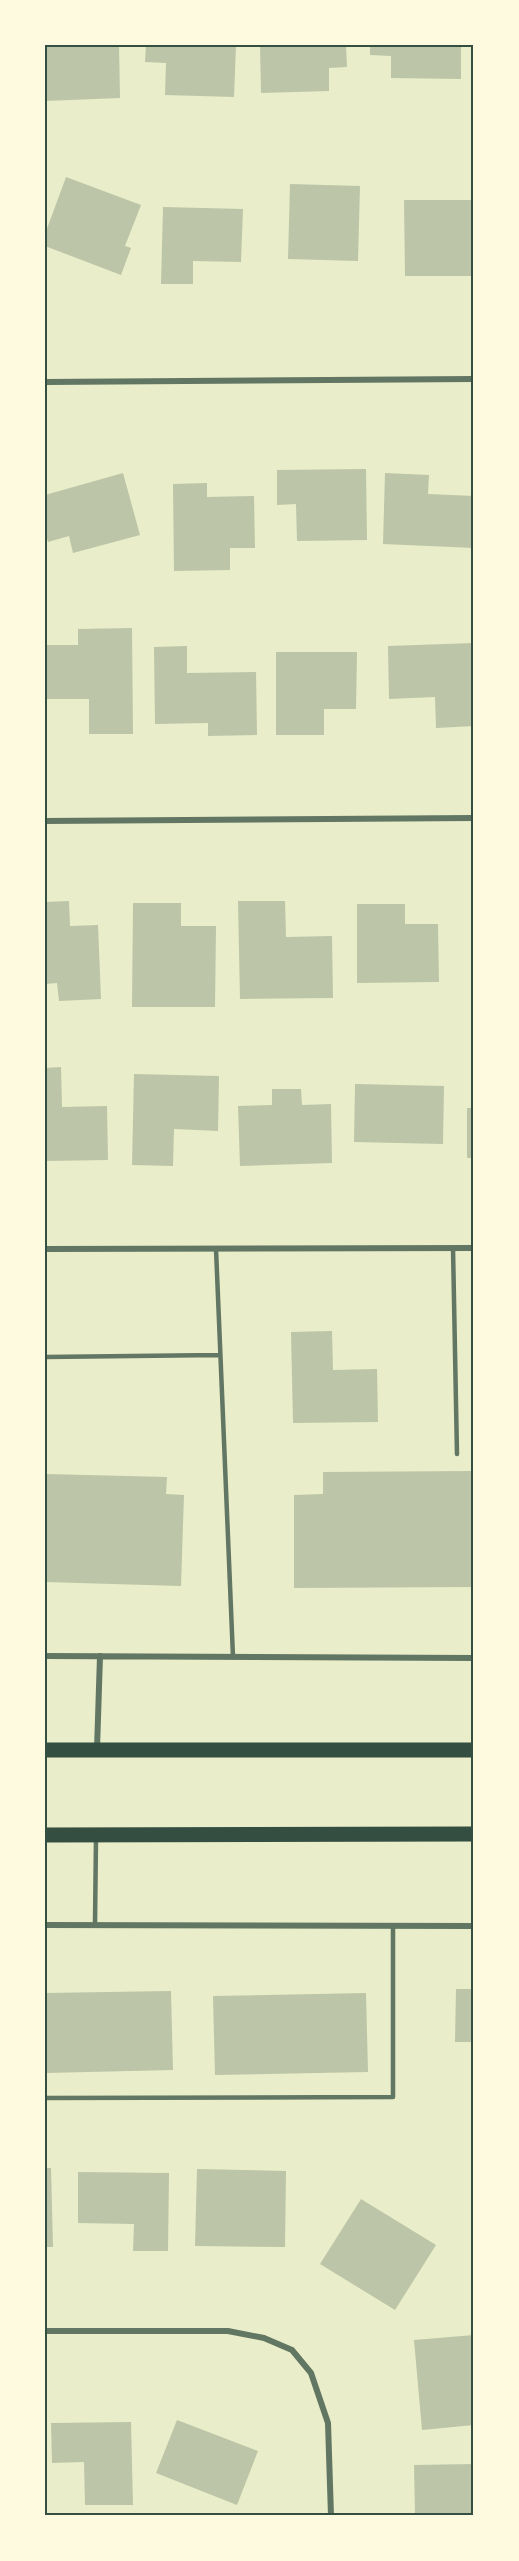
<svg xmlns="http://www.w3.org/2000/svg" width="519" height="2561" font-family="'Titillium Web',sans-serif">
<style>
.building{fill:#bcc5a7}
.lines{fill:none;stroke-linecap:round;stroke-linejoin:round}
.service{stroke:#617663;stroke-width:4.5}
.minor{stroke:#617663;stroke-width:6}
.primary{stroke:#344e41;stroke-width:15}
.neatline{fill:none;stroke:#344e41;stroke-width:2}
</style>
<rect width="100%" height="100%" fill="#e9edc9"/>
<!-- building -->
<path class="building" d="M 45,45 L 119,45 L 120,98 L 45,101 Z
M 146,45 L 236,45 L 234,97 L 165,95 L 166,63 L 145,62 Z
M 260,45 L 346,45 L 347,67 L 329,68 L 329,91 L 261,93 Z
M 370,45 L 461,45 L 461,79 L 391,78 L 391,56 L 370,55 Z
M 66,177 L 141,205 L 125,246 L 131,248 L 121,275 L 45,246 L 45,234 Z
M 290,184 L 360,186 L 358,261 L 288,259 Z
M 404,200 L 474,200 L 474,276 L 405,276 Z
M 163,207 L 243,209 L 241,262 L 193,261 L 193,284 L 161,284 Z
M 366,469 L 367,540 L 297,541 L 296,504 L 277,505 L 277,470 Z
M 123,473 L 140,535 L 73,553 L 69,536 L 48,542 L 45,532 L 45,495 Z
M 385,473 L 429,475 L 428,494 L 474,496 L 474,548 L 383,544 Z
M 207,483 L 207,497 L 254,496 L 255,548 L 230,548 L 230,570 L 174,571 L 173,484 Z
M 132,628 L 133,734 L 89,734 L 89,699 L 45,699 L 45,645 L 78,645 L 78,629 Z
M 474,643 L 474,726 L 436,728 L 435,697 L 389,699 L 388,646 Z
M 187,646 L 187,673 L 256,672 L 257,735 L 208,736 L 208,723 L 155,724 L 154,647 Z
M 276,652 L 357,652 L 356,709 L 324,709 L 324,735 L 276,735 Z
M 69,901 L 70,926 L 98,925 L 101,999 L 59,1001 L 57,983 L 45,984 L 45,902 Z
M 238,901 L 285,901 L 286,937 L 332,936 L 333,998 L 240,999 Z
M 133,903 L 181,903 L 181,926 L 216,926 L 215,1007 L 132,1007 Z
M 357,904 L 405,904 L 405,924 L 438,924 L 439,982 L 357,983 Z
M 61,1067 L 62,1107 L 107,1106 L 108,1160 L 45,1161 L 45,1068 Z
M 134,1074 L 219,1076 L 218,1131 L 174,1129 L 173,1166 L 132,1165 Z
M 355,1084 L 444,1086 L 443,1144 L 354,1142 Z
M 272,1089 L 301,1089 L 302,1105 L 331,1104 L 332,1163 L 240,1166 L 238,1106 L 272,1105 Z
M 467,1108 L 474,1108 L 474,1158 L 467,1158 Z
M 332,1331 L 333,1370 L 377,1369 L 378,1422 L 293,1423 L 291,1332 Z
M 474,1471 L 474,1587 L 294,1588 L 294,1495 L 323,1494 L 323,1472 Z
M 45,1474 L 167,1477 L 166,1494 L 184,1495 L 181,1586 L 45,1582 Z
M 456,1989 L 474,1989 L 474,2042 L 455,2042 Z
M 171,1991 L 173,2070 L 45,2073 L 45,1993 Z
M 366,1993 L 368,2072 L 215,2075 L 213,1996 Z
M 45,2168 L 51,2168 L 53,2247 L 45,2247 Z
M 197,2169 L 286,2171 L 285,2247 L 195,2246 Z
M 78,2172 L 169,2173 L 168,2251 L 133,2251 L 134,2224 L 78,2223 Z
M 361,2199 L 436,2245 L 395,2310 L 320,2264 Z
M 474,2335 L 474,2425 L 422,2430 L 414,2340 Z
M 177,2420 L 258,2451 L 237,2505 L 156,2473 Z
M 131,2422 L 133,2505 L 85,2505 L 84,2462 L 52,2463 L 51,2423 Z
M 474,2464 L 474,2516 L 415,2516 L 414,2465 Z"/>
<g class="lines">
<!-- service -->
<path class="service" d="M 453,1248 L 457,1454
M 216,1249 L 233,1657
M 45,1357 L 220,1355
M 95,1924 L 96,1837
M 45,2098 L 393,2097 L 393,1927"/>
<!-- minor -->
<path class="minor" d="M 45,382 L 474,379
M 45,821 L 474,818
M 45,1249 L 474,1248
M 45,1656 L 474,1658
M 97,1749 L 100,1656
M 45,1925 L 474,1926
M 45,2331 L 228,2331 L 264,2338 L 292,2350 L 311,2373 L 328,2423 L 331,2516"/>
<!-- primary -->
<path class="primary" d="M 45,1750 L 474,1750
M 45,1835 L 474,1834"/>
</g>
<!-- border -->
<rect width="519" height="2561" fill="none" stroke="#fefae0" stroke-width="93"/>
<rect x="46" y="46" width="426" height="2468" class="neatline"/>
</svg>
